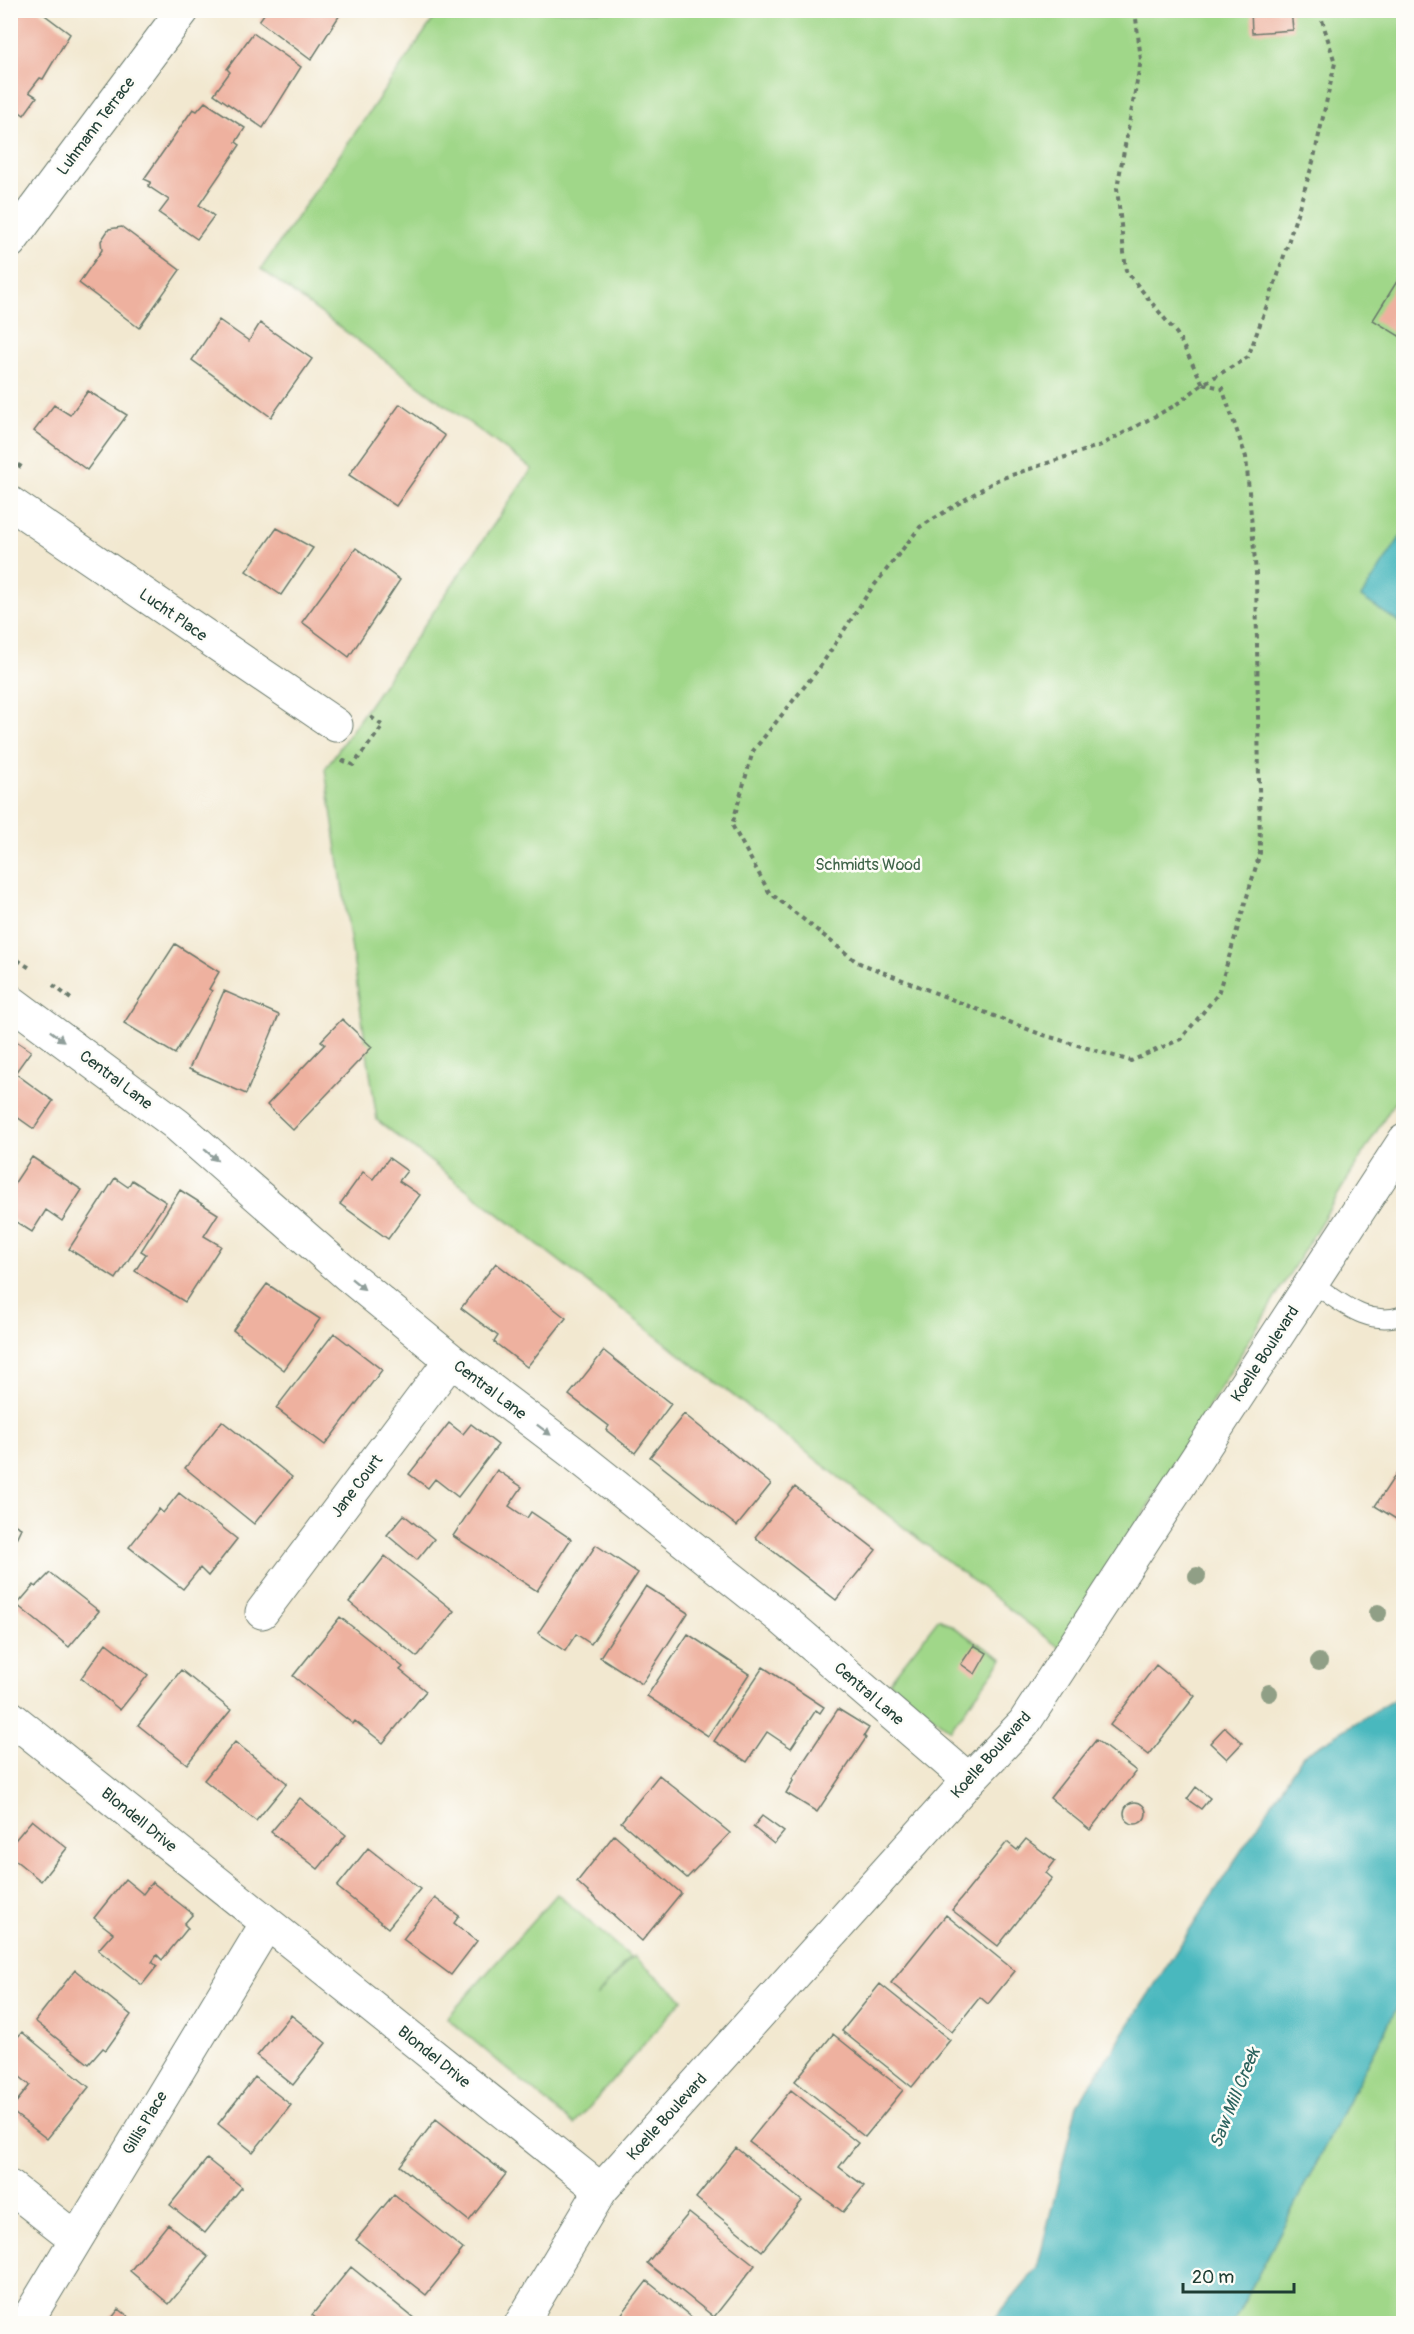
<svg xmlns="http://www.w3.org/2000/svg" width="1414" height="2334" font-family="Pangolin,sans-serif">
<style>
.green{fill:#a0d789;stroke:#608a5e;stroke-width:1.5}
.water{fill:#48b8be;stroke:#347a79;stroke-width:1.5}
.building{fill:#eeb19f}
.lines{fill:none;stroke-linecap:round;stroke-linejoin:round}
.lane-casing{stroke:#69796b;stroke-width:20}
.street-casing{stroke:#69796b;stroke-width:35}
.path{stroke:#69796b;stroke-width:4;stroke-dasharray:4.5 4.5;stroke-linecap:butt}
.lane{stroke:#fff;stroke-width:18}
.street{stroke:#fff;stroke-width:33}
.tree{fill:#909f86}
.oneway{fill:#8f9e9a}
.labels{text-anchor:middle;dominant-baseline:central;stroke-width:5;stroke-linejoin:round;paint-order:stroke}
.street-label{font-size:16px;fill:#1f3d34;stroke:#fdfcf7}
.park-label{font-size:16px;fill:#3f6449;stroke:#fdfcf7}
.water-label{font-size:18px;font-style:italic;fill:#2b625d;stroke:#fdfcf7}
</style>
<rect width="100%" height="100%" fill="#fdfcf7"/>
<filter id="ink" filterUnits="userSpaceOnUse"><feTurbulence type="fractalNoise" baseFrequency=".0167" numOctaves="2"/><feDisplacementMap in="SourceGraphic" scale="12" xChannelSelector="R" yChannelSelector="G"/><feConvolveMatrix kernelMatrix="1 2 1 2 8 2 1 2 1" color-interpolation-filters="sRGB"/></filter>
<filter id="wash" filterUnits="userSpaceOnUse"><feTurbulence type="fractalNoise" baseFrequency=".008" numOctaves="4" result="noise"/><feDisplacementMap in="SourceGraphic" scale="24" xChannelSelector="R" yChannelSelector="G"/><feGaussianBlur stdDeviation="1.35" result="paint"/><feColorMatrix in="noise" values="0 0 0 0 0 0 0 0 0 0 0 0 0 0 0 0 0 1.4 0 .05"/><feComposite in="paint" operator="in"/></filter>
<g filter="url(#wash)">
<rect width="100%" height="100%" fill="#f2e8d0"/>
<!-- green -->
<path class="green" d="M 439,11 L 1403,11 L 1403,1088 L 1061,1649 L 377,1120 L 325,769 L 532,469 L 261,269 Z
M 939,1618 L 1003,1659 L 950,1730 L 889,1682 Z
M 557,1894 L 630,1957 L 596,1997 L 633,1956 L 683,1999 L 574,2125 L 447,2018 Z
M 1403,1996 L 1403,2323 L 1233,2323 Z"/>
<!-- water -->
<path class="water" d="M 1403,533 L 1403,625 L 1361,597 Z
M 1403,1694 L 1403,1996 L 1233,2323 L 991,2323 L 1037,2268 L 1077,2105 L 1303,1755 Z"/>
<g id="blocks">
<!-- building -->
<path class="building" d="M 10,10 L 38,10 L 70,34 L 43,79 L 40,78 L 29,92 L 37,97 L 24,115 L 10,105 Z
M 267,10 L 343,10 L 311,60 L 259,21 Z
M 1251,10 L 1291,10 L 1293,30 L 1252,33 Z
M 253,33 L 301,67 L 263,128 L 214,94 L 230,72 L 227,69 Z
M 205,102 L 245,128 L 236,142 L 240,145 L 199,205 L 214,216 L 197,239 L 159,213 L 169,200 L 148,186 L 151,182 L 144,179 L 193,109 L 197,111 Z
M 122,227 L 180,270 L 139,328 L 79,283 L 102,250 L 101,241 L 109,229 Z
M 1404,270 L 1404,339 L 1373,320 Z
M 219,320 L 249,341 L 260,323 L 312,359 L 271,417 L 192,360 Z
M 88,391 L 127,415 L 87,470 L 34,431 L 54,405 L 70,415 Z
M 400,404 L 445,436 L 396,506 L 349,475 Z
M 277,528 L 313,548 L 281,595 L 246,571 Z
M 356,548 L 400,580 L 349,657 L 302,622 Z
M 175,944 L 219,972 L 209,989 L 212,991 L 175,1054 L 124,1023 Z
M 224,991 L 279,1015 L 246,1094 L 189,1069 Z
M 342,1019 L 372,1047 L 293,1130 L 267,1105 L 325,1044 L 321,1041 Z
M 10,1037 L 31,1051 L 15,1073 L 53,1101 L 34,1129 L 10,1112 Z
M 32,1157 L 82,1190 L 62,1221 L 46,1210 L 32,1232 L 10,1218 L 10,1190 Z
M 389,1158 L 407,1171 L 399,1181 L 420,1195 L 388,1239 L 340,1204 L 363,1172 L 373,1179 Z
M 115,1178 L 128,1187 L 132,1180 L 166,1202 L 116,1279 L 69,1249 Z
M 180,1190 L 218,1214 L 204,1236 L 221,1246 L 185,1302 L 135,1271 L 146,1254 L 141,1251 Z
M 496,1263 L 566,1318 L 527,1367 L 494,1342 L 498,1336 L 461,1308 Z
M 267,1284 L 320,1319 L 284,1370 L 233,1330 Z
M 334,1333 L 382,1370 L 325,1445 L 276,1408 Z
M 604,1351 L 671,1404 L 635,1453 L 606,1430 L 609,1426 L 569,1395 Z
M 684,1414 L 771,1484 L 737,1526 L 650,1457 Z
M 222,1421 L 292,1477 L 254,1524 L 185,1468 Z
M 449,1423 L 463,1434 L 471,1424 L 498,1445 L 458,1497 L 435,1479 L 428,1488 L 409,1474 Z
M 1404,1462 L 1404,1524 L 1375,1506 Z
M 497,1470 L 522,1487 L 509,1506 L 527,1518 L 531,1512 L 571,1539 L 537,1591 L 453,1536 Z
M 795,1487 L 876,1550 L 836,1600 L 755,1537 Z
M 179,1493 L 237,1539 L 208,1576 L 200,1568 L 183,1589 L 129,1547 L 159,1509 L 163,1513 Z
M 404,1515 L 434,1539 L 417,1560 L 387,1535 Z
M 10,1522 L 21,1528 L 10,1551 Z
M 596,1545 L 638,1573 L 591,1644 L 576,1634 L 565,1651 L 538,1633 Z
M 385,1556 L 454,1611 L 417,1657 L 349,1602 Z
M 50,1573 L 99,1611 L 69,1647 L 17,1605 L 34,1585 L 36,1587 Z
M 646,1586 L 688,1613 L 642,1684 L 600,1657 Z
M 340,1617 L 403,1667 L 400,1670 L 426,1691 L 383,1743 L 355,1721 L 353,1724 L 293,1676 Z
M 688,1634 L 749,1674 L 708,1736 L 647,1696 Z
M 106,1643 L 148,1675 L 120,1710 L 81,1678 Z
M 974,1645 L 987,1653 L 975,1674 L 961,1664 Z
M 1156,1665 L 1195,1696 L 1149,1755 L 1110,1725 Z
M 763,1667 L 824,1707 L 820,1713 L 816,1710 L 791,1748 L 767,1732 L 747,1762 L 714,1741 Z
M 181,1670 L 231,1710 L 187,1764 L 138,1725 Z
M 838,1709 L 869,1728 L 864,1736 L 866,1738 L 817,1812 L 786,1793 L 793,1781 L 792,1779 Z
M 1225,1727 L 1242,1743 L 1227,1759 L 1210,1743 Z
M 1096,1740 L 1136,1771 L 1090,1830 L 1050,1798 Z
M 235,1742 L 287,1783 L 256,1821 L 204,1780 Z
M 659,1775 L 730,1833 L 687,1878 L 621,1822 Z
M 1196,1787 L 1210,1798 L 1201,1809 L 1187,1799 Z
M 300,1798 L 346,1835 L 318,1869 L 271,1832 Z
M1124 1813a11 11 0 1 1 22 0a11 11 0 1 1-22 0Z
M 762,1816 L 784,1832 L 774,1844 L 753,1827 Z
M 32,1820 L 67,1848 L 41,1881 L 10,1856 L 10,1846 Z
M 614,1835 L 681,1893 L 642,1941 L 577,1882 Z
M 1026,1839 L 1055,1861 L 1046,1873 L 1052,1878 L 998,1946 L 952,1910 L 1007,1842 L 1017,1850 Z
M 368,1848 L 420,1889 L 388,1928 L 337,1887 Z
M 125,1879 L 143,1894 L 152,1882 L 193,1914 L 184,1924 L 188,1928 L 162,1960 L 157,1955 L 152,1962 L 157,1966 L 142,1985 L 98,1950 L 113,1933 L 94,1918 Z
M 435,1898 L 459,1916 L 454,1923 L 477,1941 L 451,1975 L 403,1939 Z
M 946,1915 L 1015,1971 L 988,2004 L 980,1997 L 952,2032 L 891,1983 Z
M 75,1970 L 131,2015 L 106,2050 L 103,2048 L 89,2064 L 35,2021 Z
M 880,1984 L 950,2040 L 912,2087 L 842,2031 Z
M 291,2015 L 326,2043 L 293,2085 L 257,2056 Z
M 22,2032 L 89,2087 L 47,2139 L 10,2110 L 30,2085 L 10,2069 L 10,2046 Z
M 833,2034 L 903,2090 L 865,2137 L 795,2081 Z
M 255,2077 L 291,2105 L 253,2152 L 218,2124 Z
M 791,2090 L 858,2143 L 839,2167 L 864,2186 L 843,2212 L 749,2142 Z
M 436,2119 L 506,2174 L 469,2221 L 400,2166 Z
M 736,2148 L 802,2201 L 762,2251 L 696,2198 Z
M 207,2159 L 242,2187 L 205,2233 L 170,2205 Z
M 394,2194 L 463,2249 L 426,2295 L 356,2240 Z
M 689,2213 L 755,2265 L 714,2317 L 647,2263 Z
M 168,2224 L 208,2257 L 169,2304 L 130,2271 Z
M 351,2267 L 421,2324 L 323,2324 L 312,2315 Z
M 647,2281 L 700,2324 L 614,2324 Z
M 119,2309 L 138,2324 L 107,2324 Z"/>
</g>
</g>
<g filter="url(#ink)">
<use href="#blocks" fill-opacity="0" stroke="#69796b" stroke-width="1.5"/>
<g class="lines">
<!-- lane casing -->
<g class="lane-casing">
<path id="lane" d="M 1312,1283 C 1341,1302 1367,1328 1404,1315"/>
</g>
<!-- street casing -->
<g class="street-casing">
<path id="street" d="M 10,242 L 183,10
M 10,503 L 336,725
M 10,1001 L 176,1124 L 349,1276 L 451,1360 L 575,1454 L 780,1617 L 969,1780
M 262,1612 L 451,1360
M 10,1717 L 601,2190
M 10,2187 L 75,2238
M 25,2324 L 267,1923
M 521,2324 L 601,2190 L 969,1780 L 1024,1723 L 1404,1141"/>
</g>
<!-- path -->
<path class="path" d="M 1135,10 L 1141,60 L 1117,188 L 1126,271 L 1177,334 L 1203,384 L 1248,357 L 1278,275 L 1313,162 L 1335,63 L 1319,10
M 1203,384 L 1222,388 L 1246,457 L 1256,573 L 1260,853 L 1218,994 L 1181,1039 L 1131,1061 L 1040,1034 L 857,962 L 769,892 L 732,825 L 753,751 L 820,667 L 869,592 L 920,527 L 997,480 L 1101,445 L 1174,406 Z
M 10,460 L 23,468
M 342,760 L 353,765 L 383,726 L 371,717
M 10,955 L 30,968
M 53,985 L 71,999"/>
<!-- lane -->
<use href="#lane" class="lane"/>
<!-- street -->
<use href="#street" class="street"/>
</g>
<!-- trees -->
<g class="tree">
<circle cx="1197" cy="1576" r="9"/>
<circle cx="1378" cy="1613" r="9"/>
<circle cx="1319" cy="1662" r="9"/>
<circle cx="1269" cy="1693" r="9"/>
</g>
<!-- one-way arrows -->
<defs><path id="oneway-solid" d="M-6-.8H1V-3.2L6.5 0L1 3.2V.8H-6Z" transform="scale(1.5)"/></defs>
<g class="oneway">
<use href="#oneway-solid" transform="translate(57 1036) rotate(37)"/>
<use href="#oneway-solid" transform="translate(211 1155) rotate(41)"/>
<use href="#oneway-solid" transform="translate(358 1284) rotate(39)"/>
<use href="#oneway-solid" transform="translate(544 1430) rotate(37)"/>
</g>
</g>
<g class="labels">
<!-- street labels -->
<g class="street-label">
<text transform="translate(96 126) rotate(-53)">Luhmann Terrace</text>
<text transform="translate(173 615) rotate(35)">Lucht Place</text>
<text transform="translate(116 1080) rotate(37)">Central Lane</text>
<text transform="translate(1265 1354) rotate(-57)">Koelle Boulevard</text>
<text transform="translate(490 1390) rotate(37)">Central Lane</text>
<text transform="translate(357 1486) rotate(-53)">Jane Court</text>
<text transform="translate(869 1694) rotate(41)">Central Lane</text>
<text transform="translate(991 1755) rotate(-48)">Koelle Boulevard</text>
<text transform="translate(139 1820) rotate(39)">Blondell Drive</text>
<text transform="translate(434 2057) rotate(39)">Blondel Drive</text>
<text transform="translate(667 2117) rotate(-48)">Koelle Boulevard</text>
<text transform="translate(145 2123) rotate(-59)">Gillis Place</text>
</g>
<!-- park labels -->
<g class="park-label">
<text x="868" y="865">Schmidts Wood</text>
</g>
<!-- water labels -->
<g class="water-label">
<text transform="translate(1235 2098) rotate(-68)">Saw Mill Creek</text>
</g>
</g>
<!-- margin -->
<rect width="1414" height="2334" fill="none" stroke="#fdfcf7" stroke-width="36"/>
<!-- scale -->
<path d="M1183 2283v9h111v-9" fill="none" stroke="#1f3d34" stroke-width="3"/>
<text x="1192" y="2283" font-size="18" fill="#1f3d34" stroke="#fdfcf7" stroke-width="4.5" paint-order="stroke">20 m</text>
</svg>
